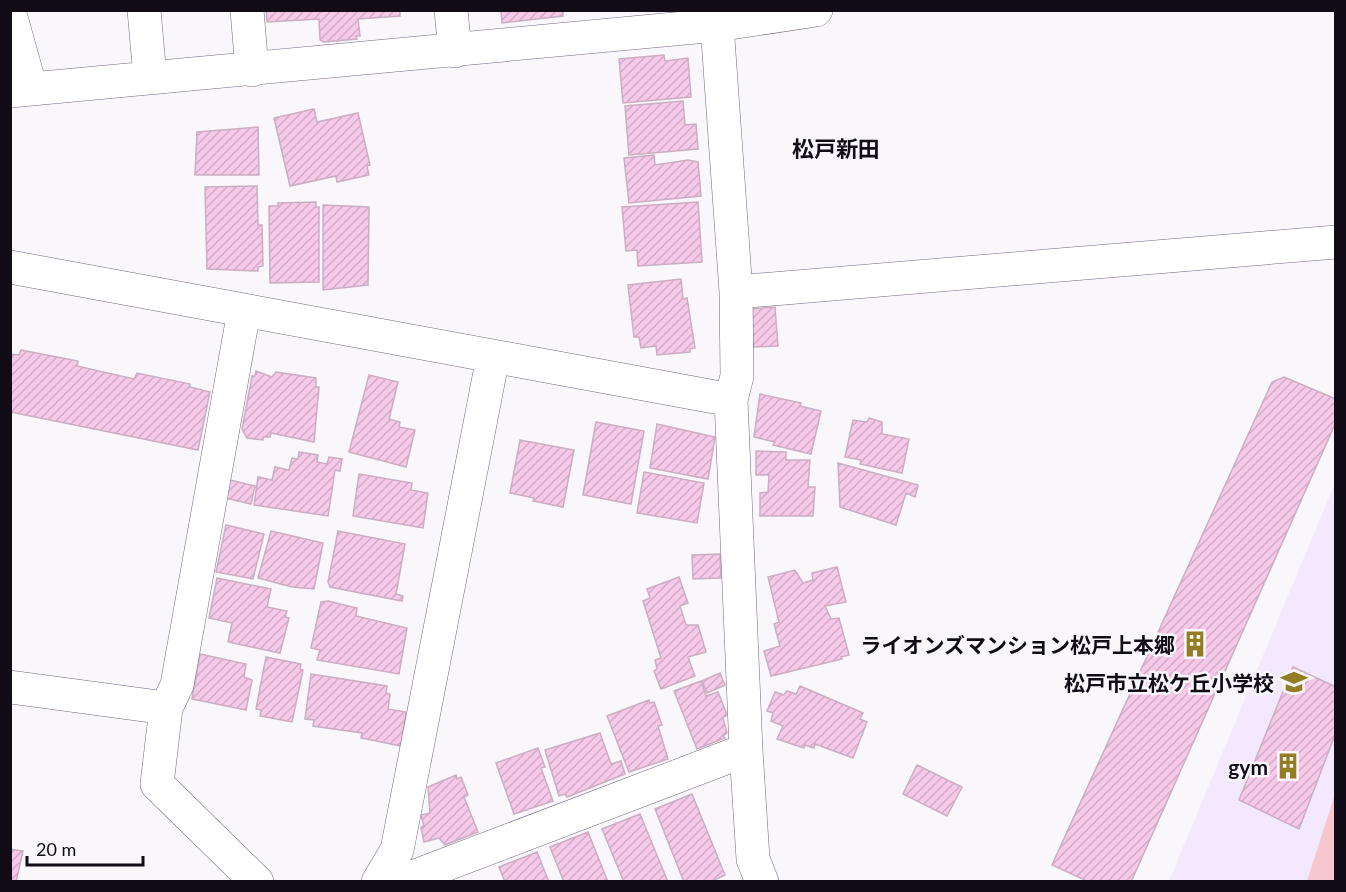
<svg xmlns="http://www.w3.org/2000/svg" width="1346" height="892" font-family="Lato,'Noto Sans JP',sans-serif">
<style>
.built{fill:#f3e8fe}
.garden{fill:#f6c7cf}
.building{fill:url(#building-hatch);stroke:#cbaec2;stroke-width:1.5}
.lines{fill:none;stroke-linecap:round;stroke-linejoin:round}
.minor-casing{stroke:#746781;stroke-width:34}
.minor{stroke:#fff;stroke-width:33}
.labels{text-anchor:middle;dominant-baseline:central;stroke-width:5;stroke-linejoin:round;paint-order:stroke}
.poi-label{font-size:21px;font-weight:bold;fill:#110c16;stroke:#f9f6fc;text-anchor:end}
.neighbourhood-label{font-size:22px;font-weight:bold;fill:#110c16;stroke:#f9f6fc}
</style>
<defs>
<pattern id="building-hatch" width="6" height="6" patternUnits="userSpaceOnUse" patternTransform="scale(1.5)"><rect width="6" height="6" fill="#f6c9e9"/><path d="M-1 1l2-2M0 6l6-6M5 7l2-2" fill="none" stroke="#d2abc7"/></pattern>
</defs>
<rect width="100%" height="100%" fill="#f9f6fc"/>
<!-- built -->
<path class="built" d="M 1335,483 L 1335,881 L 1169,881 Z"/>
<!-- garden -->
<path class="garden" d="M 1335,794 L 1335,881 L 1307,881 Z"/>
<!-- building -->
<path class="building" d="M 266,10 L 400,10 L 400,16 L 358,19 L 360,36 L 356,36 L 357,39 L 324,42 L 320,40 L 319,19 L 267,22 Z
M 501,10 L 563,10 L 563,16 L 502,23 Z
M 664,55 L 665,61 L 688,58 L 691,97 L 623,103 L 619,59 Z
M 683,101 L 685,125 L 696,124 L 698,149 L 629,155 L 625,106 Z
M 314,109 L 317,122 L 358,113 L 370,165 L 367,166 L 369,175 L 337,182 L 336,176 L 290,186 L 274,118 Z
M 258,127 L 259,175 L 195,175 L 197,132 Z
M 654,155 L 655,165 L 688,160 L 698,162 L 701,196 L 629,203 L 624,158 Z
M 257,186 L 258,225 L 262,225 L 263,266 L 258,267 L 258,271 L 207,269 L 205,187 Z
M 316,202 L 316,207 L 319,207 L 319,282 L 270,283 L 269,206 L 278,206 L 278,203 Z
M 698,202 L 702,262 L 638,266 L 637,250 L 626,251 L 622,207 Z
M 323,205 L 369,207 L 368,285 L 323,290 Z
M 681,279 L 683,299 L 687,298 L 695,348 L 690,349 L 690,352 L 657,355 L 656,346 L 641,348 L 639,337 L 634,337 L 628,285 Z
M 775,307 L 778,346 L 753,347 L 750,309 Z
M 21,350 L 78,361 L 77,366 L 134,379 L 137,373 L 190,384 L 190,387 L 210,392 L 198,450 L 10,412 L 10,354 L 19,355 Z
M 256,371 L 272,377 L 276,372 L 316,378 L 316,387 L 319,387 L 314,442 L 271,433 L 270,437 L 263,437 L 263,440 L 247,438 L 242,429 L 252,376 L 255,376 Z
M 369,375 L 398,382 L 389,419 L 400,422 L 399,427 L 415,430 L 406,467 L 349,452 Z
M 1284,377 L 1336,399 L 1336,422 L 1131,882 L 1089,882 L 1052,865 L 1272,382 Z
M 760,394 L 801,403 L 800,406 L 821,411 L 811,454 L 773,445 L 775,442 L 754,437 Z
M 869,418 L 882,422 L 882,434 L 909,439 L 902,473 L 860,464 L 861,460 L 845,457 L 853,420 L 867,422 Z
M 596,422 L 644,431 L 631,504 L 583,495 Z
M 657,424 L 715,437 L 708,479 L 650,468 Z
M 520,440 L 574,450 L 563,507 L 533,501 L 534,498 L 510,493 Z
M 756,451 L 786,452 L 786,460 L 810,460 L 808,487 L 815,487 L 813,516 L 760,516 L 760,493 L 768,492 L 769,475 L 756,475 Z
M 299,452 L 318,455 L 317,462 L 327,464 L 329,457 L 342,459 L 340,471 L 335,470 L 328,516 L 254,505 L 258,477 L 272,480 L 275,467 L 289,470 L 292,458 L 298,459 Z
M 838,463 L 918,485 L 915,497 L 906,493 L 896,525 L 840,507 Z
M 644,472 L 704,483 L 697,523 L 637,513 Z
M 359,474 L 412,483 L 411,490 L 428,493 L 423,528 L 353,516 Z
M 230,480 L 255,486 L 251,504 L 225,498 Z
M 226,525 L 264,534 L 253,579 L 216,572 Z
M 271,531 L 323,543 L 314,589 L 292,587 L 258,578 Z
M 338,531 L 405,544 L 396,594 L 403,596 L 402,601 L 330,587 L 328,582 Z
M 720,554 L 721,578 L 693,579 L 692,555 Z
M 837,567 L 846,602 L 825,606 L 831,619 L 839,618 L 849,655 L 841,657 L 842,659 L 771,676 L 764,651 L 780,646 L 774,624 L 779,622 L 768,577 L 795,570 L 803,583 L 813,580 L 812,573 Z
M 679,577 L 688,603 L 680,606 L 686,625 L 698,625 L 706,652 L 688,657 L 695,676 L 661,689 L 654,671 L 657,669 L 655,660 L 661,658 L 643,601 L 650,598 L 647,589 Z
M 217,578 L 271,589 L 267,607 L 287,611 L 285,617 L 289,618 L 280,653 L 228,642 L 232,623 L 209,618 Z
M 328,601 L 357,608 L 356,616 L 407,628 L 399,674 L 317,660 L 320,650 L 311,648 L 321,602 Z
M 200,654 L 246,664 L 244,677 L 252,680 L 246,710 L 192,699 Z
M 266,657 L 301,664 L 300,669 L 303,670 L 292,722 L 260,716 L 261,710 L 256,709 Z
M 1293,667 L 1336,687 L 1336,732 L 1299,829 L 1239,800 Z
M 720,673 L 725,685 L 707,693 L 702,681 Z
M 311,674 L 387,686 L 386,693 L 390,694 L 388,709 L 406,712 L 401,746 L 361,738 L 362,733 L 313,726 L 314,720 L 305,719 Z
M 701,681 L 706,696 L 718,692 L 727,715 L 723,718 L 727,733 L 723,736 L 725,738 L 697,749 L 674,691 Z
M 800,686 L 863,713 L 860,719 L 867,722 L 853,758 L 815,744 L 814,748 L 805,745 L 804,748 L 777,739 L 783,726 L 771,721 L 773,713 L 767,711 L 775,692 L 784,695 L 787,691 L 796,694 Z
M 649,700 L 650,703 L 654,702 L 662,725 L 658,726 L 668,759 L 629,772 L 607,716 Z
M 600,733 L 611,764 L 621,761 L 625,774 L 567,797 L 565,794 L 559,796 L 545,750 Z
M 538,748 L 545,767 L 541,768 L 553,801 L 514,814 L 496,763 Z
M 917,765 L 962,787 L 947,816 L 903,794 Z
M 456,775 L 457,779 L 461,777 L 468,795 L 464,797 L 478,832 L 445,845 L 439,838 L 424,842 L 421,827 L 424,826 L 421,815 L 430,813 L 428,787 Z
M 692,794 L 725,875 L 710,882 L 684,882 L 655,809 Z
M 640,814 L 668,882 L 624,882 L 602,829 Z
M 588,832 L 608,882 L 564,882 L 550,847 Z
M 10,849 L 23,851 L 16,882 L 10,882 Z
M 537,852 L 549,882 L 505,882 L 499,867 Z"/>
<g class="lines">
<!-- minor casing -->
<g class="minor-casing">
<path id="minor" d="M 144,10 L 150,77
M 247,10 L 252,70
M 451,10 L 455,51
M 10,14 L 31,89
M 717,25 L 736,292
M 10,91 L 717,25 L 816,10
M 10,267 L 731,400
M 244,311 L 177,685 L 166,708 L 157,784 L 257,882
M 10,687 L 166,708
M 378,882 L 397,850 L 493,357
M 400,882 L 746,750
M 762,882 L 753,859 L 746,750 L 731,400 L 737,376 L 736,292 L 1336,242"/>
</g>
<!-- minor -->
<use href="#minor" class="minor"/>
</g>
<!-- icons -->
<defs>
<g id="building-bare" transform="scale(2.07)"><path d="M-4-6H4V6H1V3H-1V6H-4ZM-2.5-4.3h1.7v1.8h-1.7ZM.8-4.3h1.7v1.8H.8ZM-2.5-1h1.7V.8h-1.7ZM.8-1h1.7V.8H.8Z" fill="#947c23" stroke="#f9f6fc" stroke-width="2.5" paint-order="stroke"/></g>
<g id="school-bare" transform="scale(2.07)"><path d="M0-5L7-2L0 1L-7-2ZM-4 1L0 2.5L4 1V4Q0 6-4 4Z" fill="#947c23" stroke="#f9f6fc" stroke-width="2.5" paint-order="stroke"/></g>
</defs>
<g fill-rule="evenodd">
<use href="#building-bare" x="1195" y="644"/>
<use href="#school-bare" x="1294" y="682"/>
<use href="#building-bare" x="1288" y="766"/>
</g>
<g class="labels">
<!-- poi labels -->
<g class="poi-label">
<text x="1175" y="644">ライオンズマンション松戸上本郷</text>
<text x="1274" y="682">松戸市立松ケ丘小学校</text>
<text x="1268" y="766">gym</text>
</g>
<!-- neighbourhood labels -->
<g class="neighbourhood-label">
<text x="836" y="148">松戸新田</text>
</g>
</g>
<!-- border -->
<rect width="1346" height="892" fill="none" stroke="#110c16" stroke-width="24"/>
<!-- scale -->
<path d="M27 856v9h116v-9" fill="none" stroke="#110c16" stroke-width="3"/>
<text x="36" y="856" font-size="18" fill="#110c16" stroke="#f9f6fc" stroke-width="4.5" paint-order="stroke">20 m</text>
</svg>
